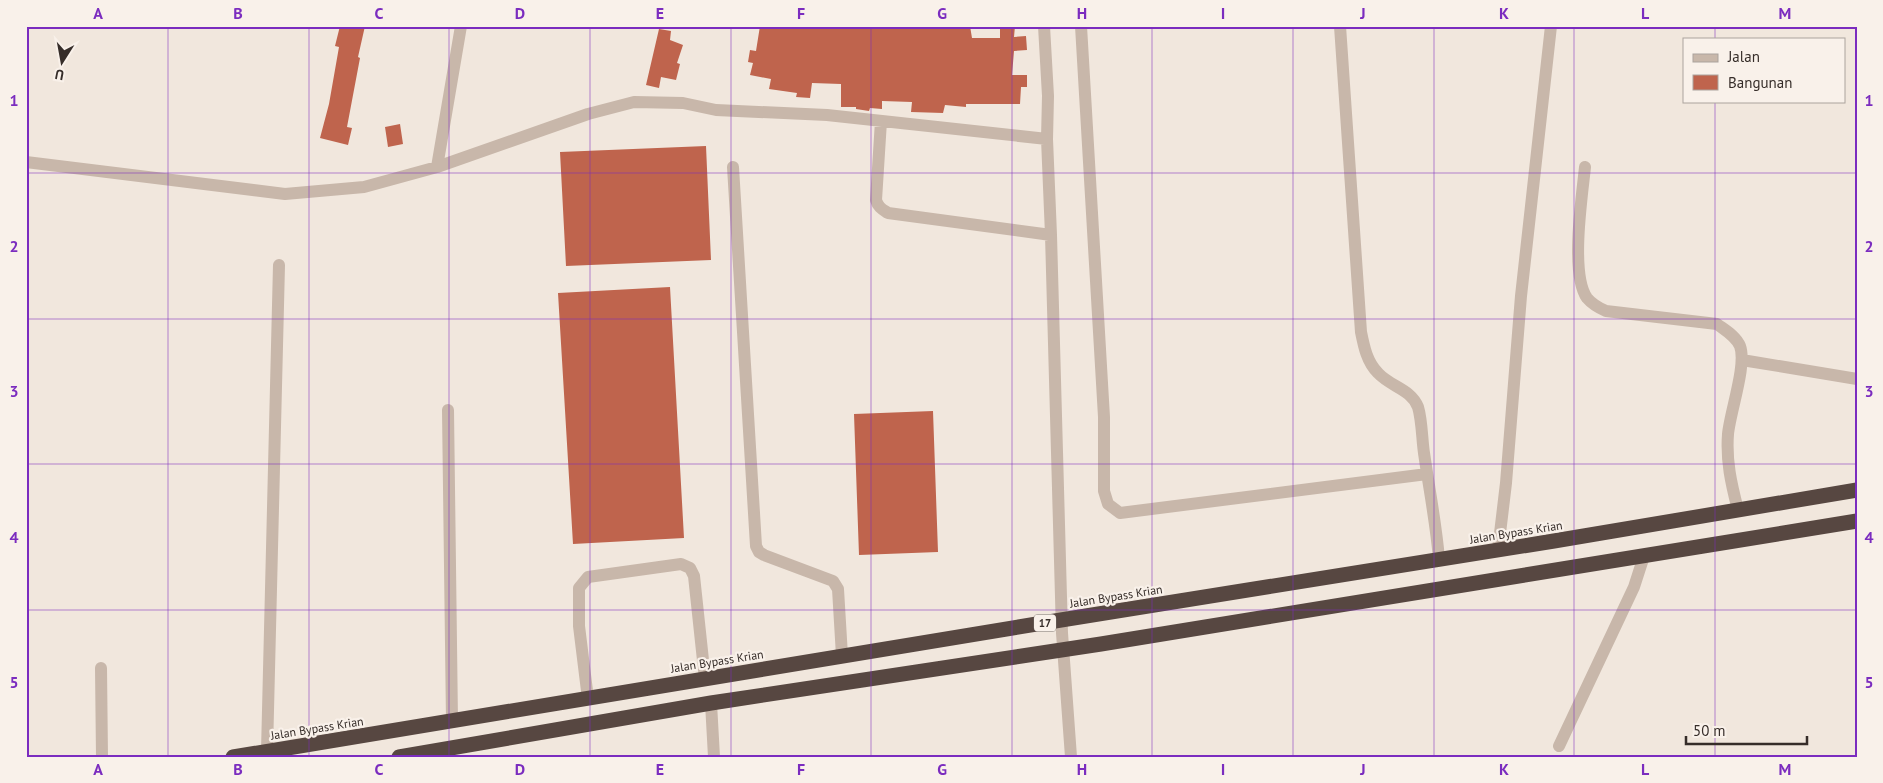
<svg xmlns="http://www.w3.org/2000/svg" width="1883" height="783" font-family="'PT Sans',sans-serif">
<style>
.building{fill:#bf644d}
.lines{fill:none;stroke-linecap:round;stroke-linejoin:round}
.minor{stroke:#c8b7aa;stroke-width:12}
.highway{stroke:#574741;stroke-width:15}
.grid{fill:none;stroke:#7b2cbf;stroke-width:1;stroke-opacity:0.55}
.labels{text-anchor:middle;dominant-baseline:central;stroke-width:4.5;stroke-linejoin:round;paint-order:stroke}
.shield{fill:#f9f1ea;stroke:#706863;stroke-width:1}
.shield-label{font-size:11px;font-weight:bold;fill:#362d29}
.street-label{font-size:12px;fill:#362d29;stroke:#f9f1ea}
.neatline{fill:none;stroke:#7b2cbf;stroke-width:2}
.grid-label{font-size:16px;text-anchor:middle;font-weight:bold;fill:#7b2cbf}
</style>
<rect width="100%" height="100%" fill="#f1e7dd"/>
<!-- building -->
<path class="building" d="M 340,26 L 365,26 L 358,57 L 360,58 L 347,127 L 352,128 L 348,145 L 320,138 L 329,104 L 339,47 L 335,46 Z
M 760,26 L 970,26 L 972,38 L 1000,38 L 1000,26 L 1015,26 L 1014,37 L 1026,36 L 1027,50 L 1014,51 L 1012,75 L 1027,75 L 1027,87 L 1021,87 L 1020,104 L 966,104 L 966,107 L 945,105 L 943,113 L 911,112 L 912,102 L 882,101 L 882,109 L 870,108 L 869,111 L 856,109 L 856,107 L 841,107 L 841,84 L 812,83 L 810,98 L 796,97 L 797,93 L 769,89 L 771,79 L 750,75 L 753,63 L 748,62 L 750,50 L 756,51 Z
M 659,29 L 671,31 L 670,40 L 683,45 L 677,63 L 680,64 L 676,80 L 661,77 L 659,88 L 646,85 Z
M 400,124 L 403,144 L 388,147 L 385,127 Z
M 706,146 L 711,260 L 566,266 L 560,152 Z
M 670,287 L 684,538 L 573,544 L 558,293 Z
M 933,411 L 938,552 L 859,555 L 854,414 Z"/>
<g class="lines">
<!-- minor -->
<path class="minor" d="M 1044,26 L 1048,96 L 1047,139 L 1051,235 L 1062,633 L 1071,757
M 1081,26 L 1104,417 L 1104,491 L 1108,504 L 1120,513 L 1427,474
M 1340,26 L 1361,332 C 1364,347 1367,362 1378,373 C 1391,387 1411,389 1418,407 C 1422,420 1422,440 1424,453 C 1429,488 1436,523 1439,559
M 881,121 L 876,200 C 878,207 882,209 888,213 L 1051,235
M 26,162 L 285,194 L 364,187 L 437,167 L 588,114 L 634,102 L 683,103 L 716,110 L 827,115 L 1047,139
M 437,167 L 461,26
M 733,167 L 756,546 L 759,552 L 764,555 L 833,581 L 838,589 L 842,656
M 1585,167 C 1582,197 1570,274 1587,298 C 1592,304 1599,308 1606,311 L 1717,324 C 1725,330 1736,336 1740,346 C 1747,365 1730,412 1728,434 C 1726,461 1731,483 1738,510
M 1742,360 L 1857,379
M 448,410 L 452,721
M 1498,550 L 1506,483 L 1521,296 L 1551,26
M 101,668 L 102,757
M 588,699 L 579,626 L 579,588 L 588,577 L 681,564 L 690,568 L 694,576 L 705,679
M 711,703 L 714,757
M 1559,746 L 1634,587 L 1644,556
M 267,751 L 279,265"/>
<!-- highway -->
<path class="highway" d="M 233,757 L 1061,620 L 1554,541 L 1857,490
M 399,757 L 711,703 L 1101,644 L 1857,521"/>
</g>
<!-- grid -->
<path class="grid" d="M 168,26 L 168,757M 309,26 L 309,757M 449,26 L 449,757M 590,26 L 590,757M 731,26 L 731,757M 871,26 L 871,757M 1012,26 L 1012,757M 1152,26 L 1152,757M 1293,26 L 1293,757M 1434,26 L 1434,757M 1574,26 L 1574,757M 1715,26 L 1715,39M 1715,101 L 1715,757M 26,173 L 1857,173M 26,319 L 1857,319M 26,464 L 1857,464M 26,610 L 1857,610"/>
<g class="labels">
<!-- shield labels -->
<rect class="shield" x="1034" y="614.5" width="22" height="17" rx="4"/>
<g class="shield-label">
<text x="1045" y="623">17</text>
</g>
<!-- street labels -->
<g class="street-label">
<text transform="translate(1516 532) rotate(-9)">Jalan Bypass Krian</text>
<text transform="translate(1116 596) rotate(-9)">Jalan Bypass Krian</text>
<text transform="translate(717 661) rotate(-9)">Jalan Bypass Krian</text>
<text transform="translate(317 728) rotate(-9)">Jalan Bypass Krian</text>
</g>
</g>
<!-- border -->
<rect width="1883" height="783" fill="none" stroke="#f9f1ea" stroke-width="55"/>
<!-- legend -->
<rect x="1683" y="38" width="162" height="65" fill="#f9f1ea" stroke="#aba39d"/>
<rect x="1693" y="54" width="25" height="8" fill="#c8b7aa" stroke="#aba39d"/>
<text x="1728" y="62" font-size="15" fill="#362d29">Jalan</text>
<rect x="1693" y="75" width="25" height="15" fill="#bf644d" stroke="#aba39d"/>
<text x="1728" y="88" font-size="15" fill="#362d29">Bangunan</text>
<!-- north arrow -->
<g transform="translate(62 62) rotate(191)" stroke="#f9f1ea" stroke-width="4" paint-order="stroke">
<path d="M0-4L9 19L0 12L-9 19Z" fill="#362d29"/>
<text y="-8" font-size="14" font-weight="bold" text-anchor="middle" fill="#362d29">U</text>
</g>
<!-- scale -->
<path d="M1686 736v8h121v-8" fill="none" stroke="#362d29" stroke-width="2.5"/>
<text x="1693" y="736" font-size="15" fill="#362d29" stroke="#f9f1ea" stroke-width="4" paint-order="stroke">50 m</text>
<rect x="28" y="28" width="1828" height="728" class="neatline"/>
<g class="grid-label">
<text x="98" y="19">A</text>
<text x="238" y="19">B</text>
<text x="379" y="19">C</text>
<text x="520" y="19">D</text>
<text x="660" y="19">E</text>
<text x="801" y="19">F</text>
<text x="942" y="19">G</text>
<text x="1082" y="19">H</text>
<text x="1223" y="19">I</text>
<text x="1363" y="19">J</text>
<text x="1504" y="19">K</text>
<text x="1645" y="19">L</text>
<text x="1785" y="19">M</text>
<text x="14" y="106">1</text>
<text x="1869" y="106">1</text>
<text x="14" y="252">2</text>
<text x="1869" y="252">2</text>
<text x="14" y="397">3</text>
<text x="1869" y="397">3</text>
<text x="14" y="543">4</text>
<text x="1869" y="543">4</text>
<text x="14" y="688">5</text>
<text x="1869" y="688">5</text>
<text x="98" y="775">A</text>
<text x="238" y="775">B</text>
<text x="379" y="775">C</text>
<text x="520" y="775">D</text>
<text x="660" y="775">E</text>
<text x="801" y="775">F</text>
<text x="942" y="775">G</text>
<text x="1082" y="775">H</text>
<text x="1223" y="775">I</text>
<text x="1363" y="775">J</text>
<text x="1504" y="775">K</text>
<text x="1645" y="775">L</text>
<text x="1785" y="775">M</text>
</g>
</svg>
